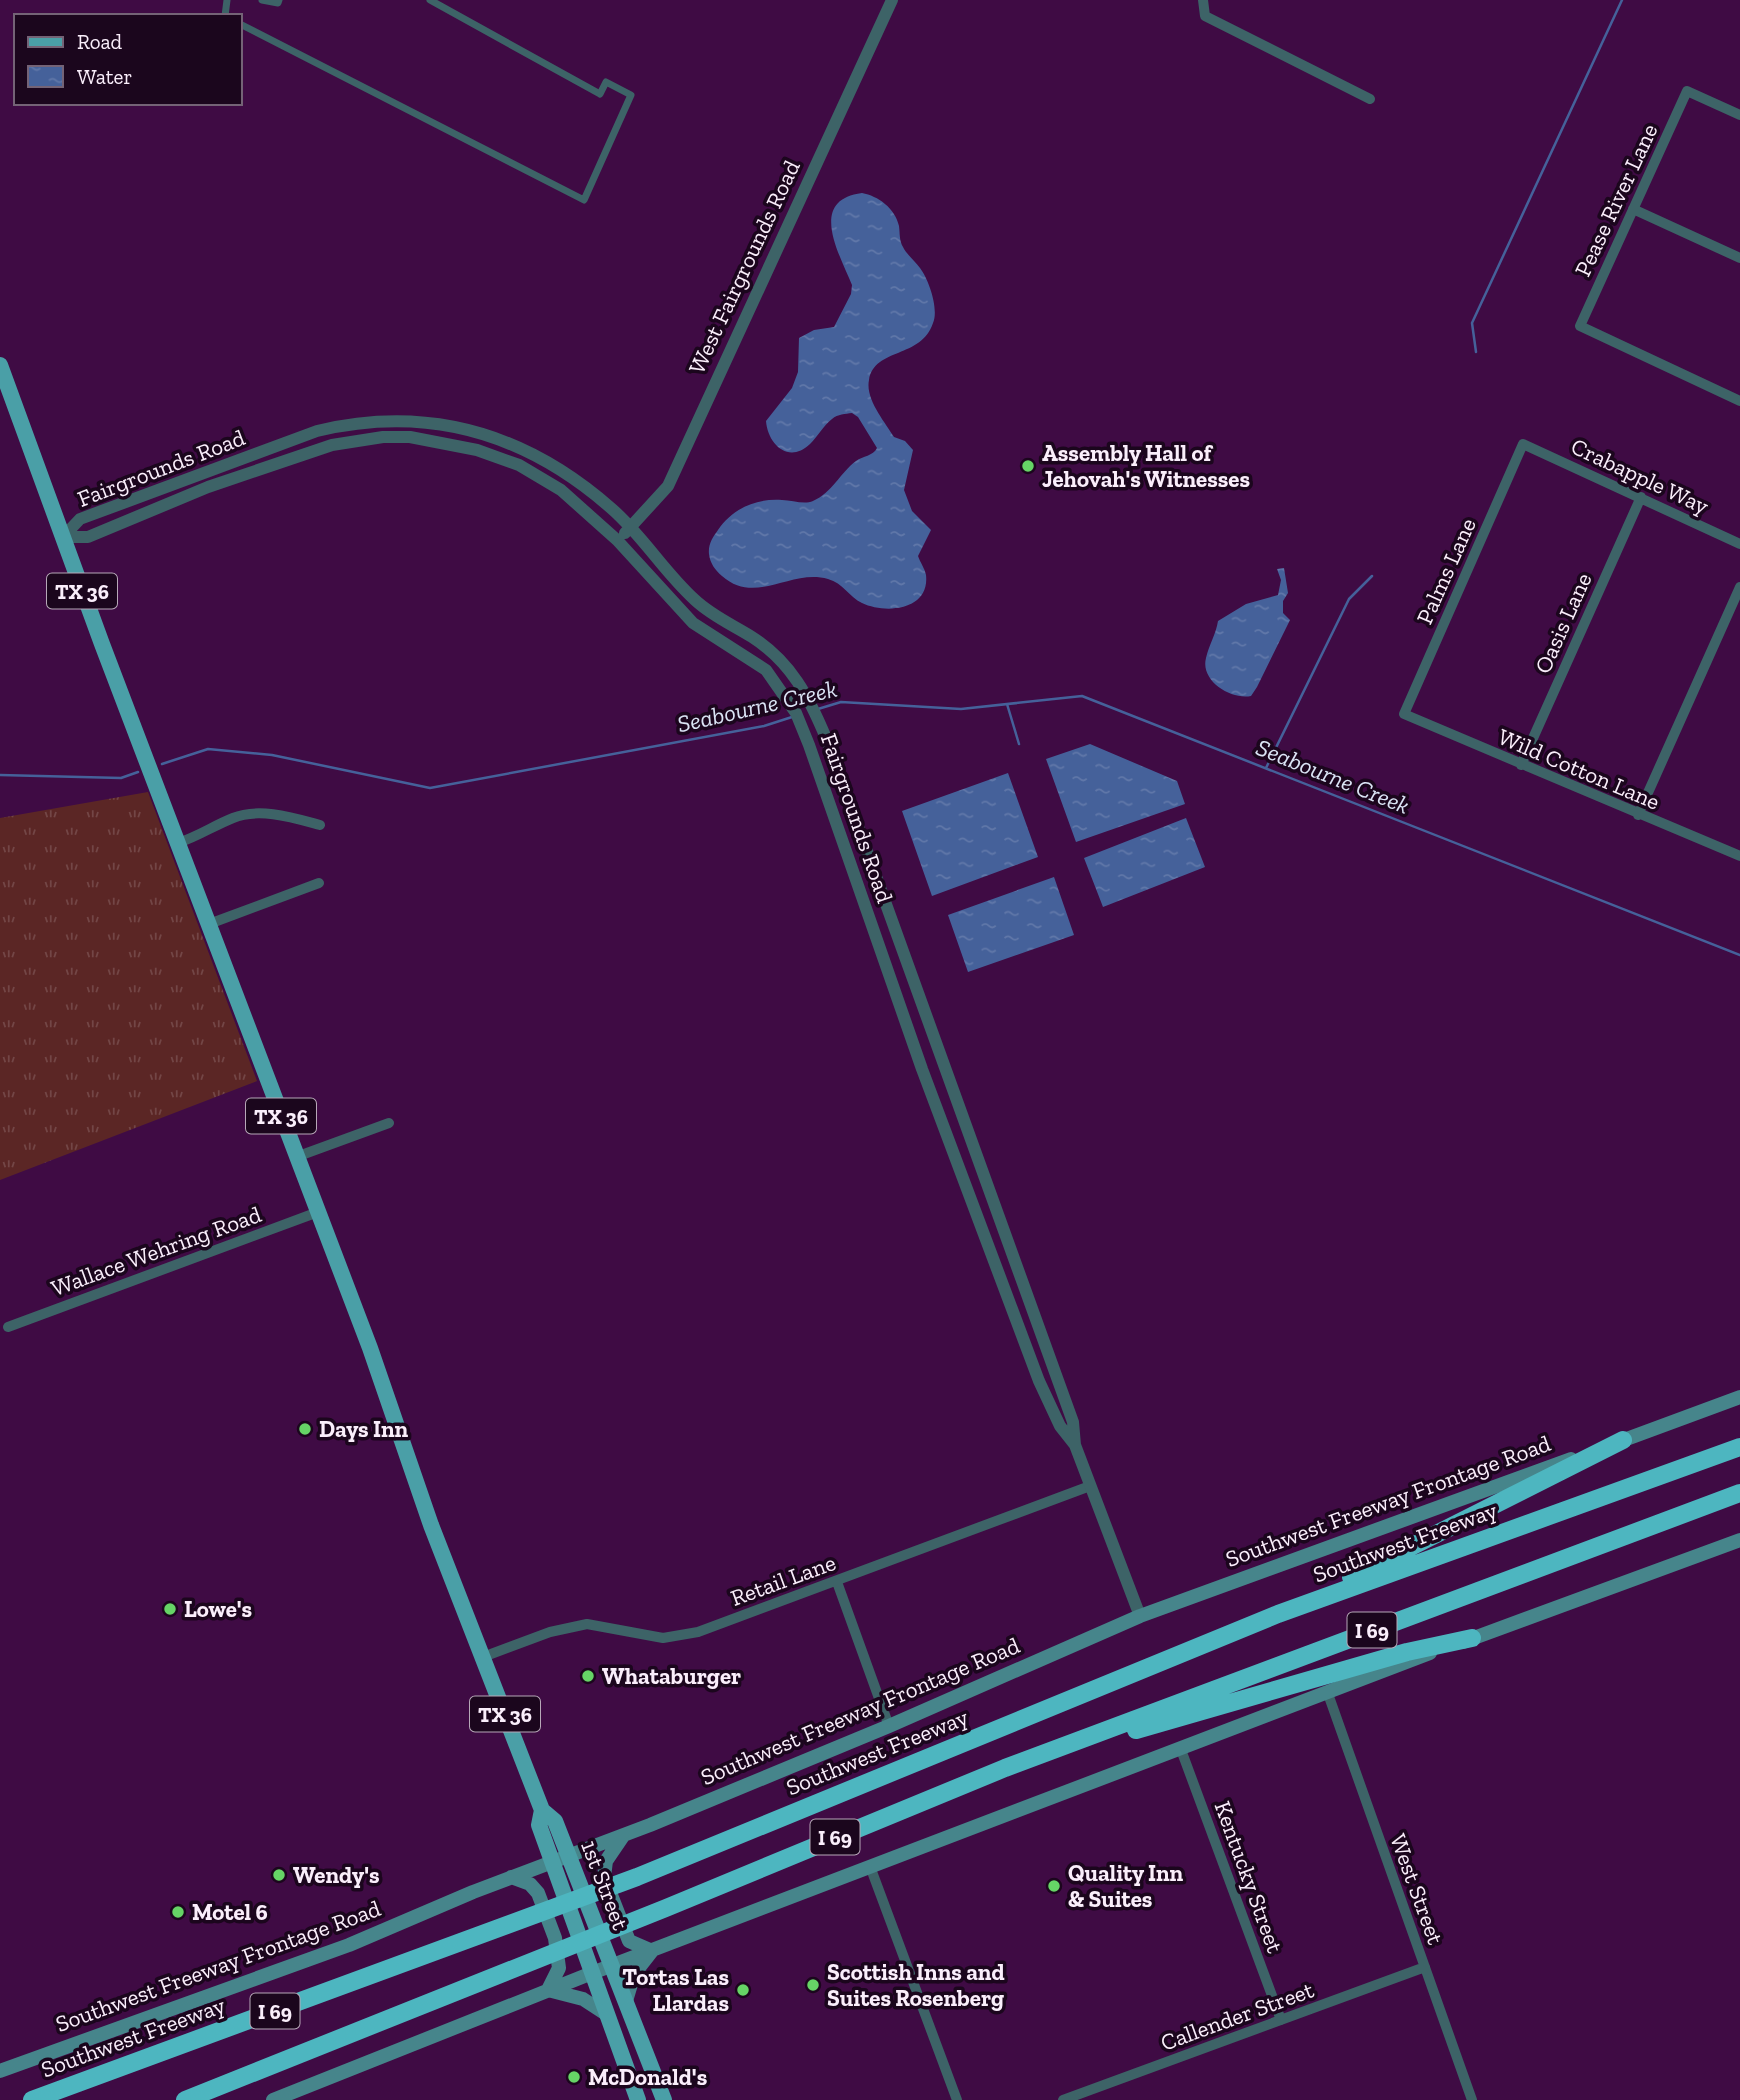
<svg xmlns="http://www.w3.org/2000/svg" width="1740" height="2100" font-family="'Zilla Slab',serif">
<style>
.grass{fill:url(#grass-tufts)}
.water{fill:url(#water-ripples)}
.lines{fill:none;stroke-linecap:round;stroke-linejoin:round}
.stream{stroke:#45619a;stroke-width:2.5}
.pedestrian{stroke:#3d6367;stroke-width:7}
.minor{stroke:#3d6367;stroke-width:10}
.tertiary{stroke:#3d6367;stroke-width:12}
.secondary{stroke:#46858b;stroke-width:14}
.primary{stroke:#4a9fa7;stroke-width:16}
.motorway{stroke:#4db6c0;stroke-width:18}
.poi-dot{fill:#66d466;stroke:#1b061d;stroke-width:2.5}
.labels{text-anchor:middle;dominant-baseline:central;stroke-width:7;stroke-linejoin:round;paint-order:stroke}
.shield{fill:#1b061d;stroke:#b7a8b8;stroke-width:2}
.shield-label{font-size:21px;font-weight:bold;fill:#faeefb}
.street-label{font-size:23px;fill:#faeefb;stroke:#1b061d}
.poi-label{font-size:23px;font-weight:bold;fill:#faeefb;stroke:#1b061d;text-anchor:start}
.water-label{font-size:24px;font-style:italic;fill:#dbe4f5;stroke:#1b061d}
</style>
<defs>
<pattern id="grass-tufts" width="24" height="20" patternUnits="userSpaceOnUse" patternTransform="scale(1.75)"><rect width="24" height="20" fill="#5b2625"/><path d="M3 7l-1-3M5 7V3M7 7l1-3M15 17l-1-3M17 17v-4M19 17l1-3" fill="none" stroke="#734646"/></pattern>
<pattern id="water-ripples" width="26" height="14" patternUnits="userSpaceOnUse" patternTransform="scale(1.75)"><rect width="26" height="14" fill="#45619a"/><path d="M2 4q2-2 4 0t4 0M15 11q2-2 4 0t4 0" fill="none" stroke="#6178a9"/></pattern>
</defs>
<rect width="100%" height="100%" fill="#3f0b44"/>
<!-- grass -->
<path class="grass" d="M 148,792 L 257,1081 L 0,1180 L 0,818 Z"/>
<!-- water -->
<path class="water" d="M 862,193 C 878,196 895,208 899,226 C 900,233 899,240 903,247 C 907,255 915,261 920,268 C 929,280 939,309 933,323 C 921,359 875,347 869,380 C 865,399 885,422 894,437 L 905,441 L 913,450 L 904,490 L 912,511 L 931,530 L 918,556 C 920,562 925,569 926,575 C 930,611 885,614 862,603 C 849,597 843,583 828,579 C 791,568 756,606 722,576 C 715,570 710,563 709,554 C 708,544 713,537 718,530 C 732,509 756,498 782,500 C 792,500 804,505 813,501 C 832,493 840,473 856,461 C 863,456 873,456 877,448 L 858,417 L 852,413 C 845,414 838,414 832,419 C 823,426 818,436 810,444 C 789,464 768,445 766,421 L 792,388 L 798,372 L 799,338 L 814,330 L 834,327 L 851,294 L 852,285 C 840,255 807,200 862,193 Z
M 1284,568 L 1288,593 L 1283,601 L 1283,613 L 1290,620 L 1257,687 L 1251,696 C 1231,700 1200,681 1206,658 C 1209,645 1216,634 1218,621 L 1246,604 L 1278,595 L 1281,580 L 1277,569 Z
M 1090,744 L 1177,781 L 1185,804 L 1076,842 L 1046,759 Z
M 1008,773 L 1038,857 L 932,896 L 902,811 Z
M 1186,818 L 1205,867 L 1103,907 L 1084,858 Z
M 1054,877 L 1074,935 L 968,972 L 948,915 Z"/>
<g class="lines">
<!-- stream -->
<path class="stream" d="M 1476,352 L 1472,323 L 1622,0
M 1007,704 L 1019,744
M 818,709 L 841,702 L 961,709 L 1082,696 L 1740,955
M 162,764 L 208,749 L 272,755 L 430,788 L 764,726 L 792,717
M 1266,768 L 1349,599 L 1372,576
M 0,775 L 121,778 L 138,772"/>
<!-- pedestrian -->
<path class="pedestrian" d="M 262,0 L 278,3 L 279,0
M 225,16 L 227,0
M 240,24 L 584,200 L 631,95 L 606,82 L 600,94 L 430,0"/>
<!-- minor -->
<path class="minor" d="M 1203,0 L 1205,16 L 1370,99
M 1740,115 L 1687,91 L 1580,326 L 1740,401
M 1633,209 L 1740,258
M 1740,544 L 1523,444 L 1404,714 L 1740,856
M 1521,765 L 1641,497
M 1638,815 L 1740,587
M 178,843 C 199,836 213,826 233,818 C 259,807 294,818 320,825
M 209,924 L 319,883
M 296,1157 L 389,1123
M 8,1327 L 318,1212
M 837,1582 L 889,1726
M 483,1657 L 550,1632 L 587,1624 L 663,1638 L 698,1632 L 1090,1486
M 1327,1691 L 1472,2100
M 1180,1747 L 1281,2020
M 871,1869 L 957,2100
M 1063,2100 L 1425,1967"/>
<!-- tertiary -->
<path class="tertiary" d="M 625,533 L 668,486 L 892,0
M 63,537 L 80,519 L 317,431 C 430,404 527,434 612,509 C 643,536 664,572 695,600 C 712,616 733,625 752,637 C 791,662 809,697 826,738 L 1073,1422 L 1075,1445 L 1140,1616
M 63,537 L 88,537 L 208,487 L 332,445 L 383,437 L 410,437 L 477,450 L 519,465 L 561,490 L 617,540 L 693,623 L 766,670 L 796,713 L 809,745 L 922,1069 L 1039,1381 L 1060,1426 L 1075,1445"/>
<!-- secondary -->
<path class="secondary" d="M 1613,1444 L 1740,1397
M 1463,1642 L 1740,1540
M 623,1836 L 606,1861 L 604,1877 L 629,1941 L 652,1951 L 634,1974 L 626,2001
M 511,1877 L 530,1884 L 538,1893 L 555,1938 L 559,1968 L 548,1990 L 583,1999 L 606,2014
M 0,2071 L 349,1945 L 473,1892 L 650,1825 L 889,1726 L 1140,1616 L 1571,1459
M 273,2100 L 592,1973 L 1430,1653"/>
<!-- primary -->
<path class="primary" d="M 0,365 L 102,644 L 370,1348 L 431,1525 L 542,1810 L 555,1821 L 664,2100
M 542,1810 L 539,1825 L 638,2100"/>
<!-- motorway -->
<path class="motorway" d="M 1351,1577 L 1623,1440
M 1136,1730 L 1407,1652 L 1472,1638
M 32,2100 L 637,1877 L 1278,1614 L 1740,1447
M 185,2100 L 666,1908 L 1005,1768 L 1740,1493"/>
</g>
<!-- markers -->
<g class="poi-dot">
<circle cx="1028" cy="466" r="7"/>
<circle cx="305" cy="1429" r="7"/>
<circle cx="170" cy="1609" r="7"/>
<circle cx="588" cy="1676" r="7"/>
<circle cx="279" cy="1875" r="7"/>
<circle cx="1054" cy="1886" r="7"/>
<circle cx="178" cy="1912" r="7"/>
<circle cx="813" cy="1985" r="7"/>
<circle cx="743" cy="1990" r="7"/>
<circle cx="574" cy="2077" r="7"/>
</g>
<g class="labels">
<!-- shield labels -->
<g class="shield">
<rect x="47" y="573.5" width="70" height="35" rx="5"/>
<rect x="246" y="1098.5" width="70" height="35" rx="5"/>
<rect x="1347.5" y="1612.5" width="49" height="35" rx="5"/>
<rect x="470" y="1696.5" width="70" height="35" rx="5"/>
<rect x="810.5" y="1819.5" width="49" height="35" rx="5"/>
<rect x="250.5" y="1993.5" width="49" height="35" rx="5"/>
</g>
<g class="shield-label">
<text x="82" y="591">TX 36</text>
<text x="281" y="1116">TX 36</text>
<text x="1372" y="1630">I 69</text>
<text x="505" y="1714">TX 36</text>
<text x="835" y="1837">I 69</text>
<text x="275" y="2011">I 69</text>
</g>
<!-- street labels -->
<g class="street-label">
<text transform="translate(1616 200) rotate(-65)">Pease River Lane</text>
<text transform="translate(744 267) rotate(-65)">West Fairgrounds Road</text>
<text transform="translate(161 468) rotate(-21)">Fairgrounds Road</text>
<text transform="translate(1640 476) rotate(25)">Crabapple Way</text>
<text transform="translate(1446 571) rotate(-66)">Palms Lane</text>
<text transform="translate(1563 623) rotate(-66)">Oasis Lane</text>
<text transform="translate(1579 769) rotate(23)">Wild Cotton Lane</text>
<text transform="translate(857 818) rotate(71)">Fairgrounds Road</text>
<text transform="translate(156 1251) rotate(-20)">Wallace Wehring Road</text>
<text transform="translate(1388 1501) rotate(-20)">Southwest Freeway Frontage Road</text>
<text transform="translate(1405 1542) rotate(-20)">Southwest Freeway</text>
<text transform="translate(783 1580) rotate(-20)">Retail Lane</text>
<text transform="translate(860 1711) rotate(-23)">Southwest Freeway Frontage Road</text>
<text transform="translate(877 1752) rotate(-22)">Southwest Freeway</text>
<text transform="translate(1249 1877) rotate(70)">Kentucky Street</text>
<text transform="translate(605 1885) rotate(69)">1st Street</text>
<text transform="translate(1417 1889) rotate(70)">West Street</text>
<text transform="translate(218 1966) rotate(-20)">Southwest Freeway Frontage Road</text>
<text transform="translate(1237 2016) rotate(-20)">Callender Street</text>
<text transform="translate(133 2037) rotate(-20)">Southwest Freeway</text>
</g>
<!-- poi labels -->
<g class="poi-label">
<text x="1042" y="453">Assembly Hall of<tspan x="1042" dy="26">Jehovah's Witnesses</tspan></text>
<text x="319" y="1429">Days Inn</text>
<text x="184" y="1609">Lowe's</text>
<text x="602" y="1676">Whataburger</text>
<text x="1068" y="1873">Quality Inn<tspan x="1068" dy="26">&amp; Suites</tspan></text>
<text x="293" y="1875">Wendy's</text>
<text x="192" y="1912">Motel 6</text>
<text x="827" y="1972">Scottish Inns and<tspan x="827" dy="26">Suites Rosenberg</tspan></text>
<text x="729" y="1977" text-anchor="end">Tortas Las<tspan x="729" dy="26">Llardas</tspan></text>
<text x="588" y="2077">McDonald's</text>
</g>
<!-- water labels -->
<g class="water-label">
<text transform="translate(757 706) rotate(-13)">Seabourne Creek</text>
<text transform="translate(1333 776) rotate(22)">Seabourne Creek</text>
</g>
</g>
<!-- legend -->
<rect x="14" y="14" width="228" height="91" fill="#1b061d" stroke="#746376" stroke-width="2"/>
<rect x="28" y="37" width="35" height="10" fill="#4a9fa7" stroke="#746376" stroke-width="2"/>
<text x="77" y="49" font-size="21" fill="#faeefb">Road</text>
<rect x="28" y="66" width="35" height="21" fill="url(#water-ripples)" stroke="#746376" stroke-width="2"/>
<text x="77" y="84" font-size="21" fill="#faeefb">Water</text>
</svg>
